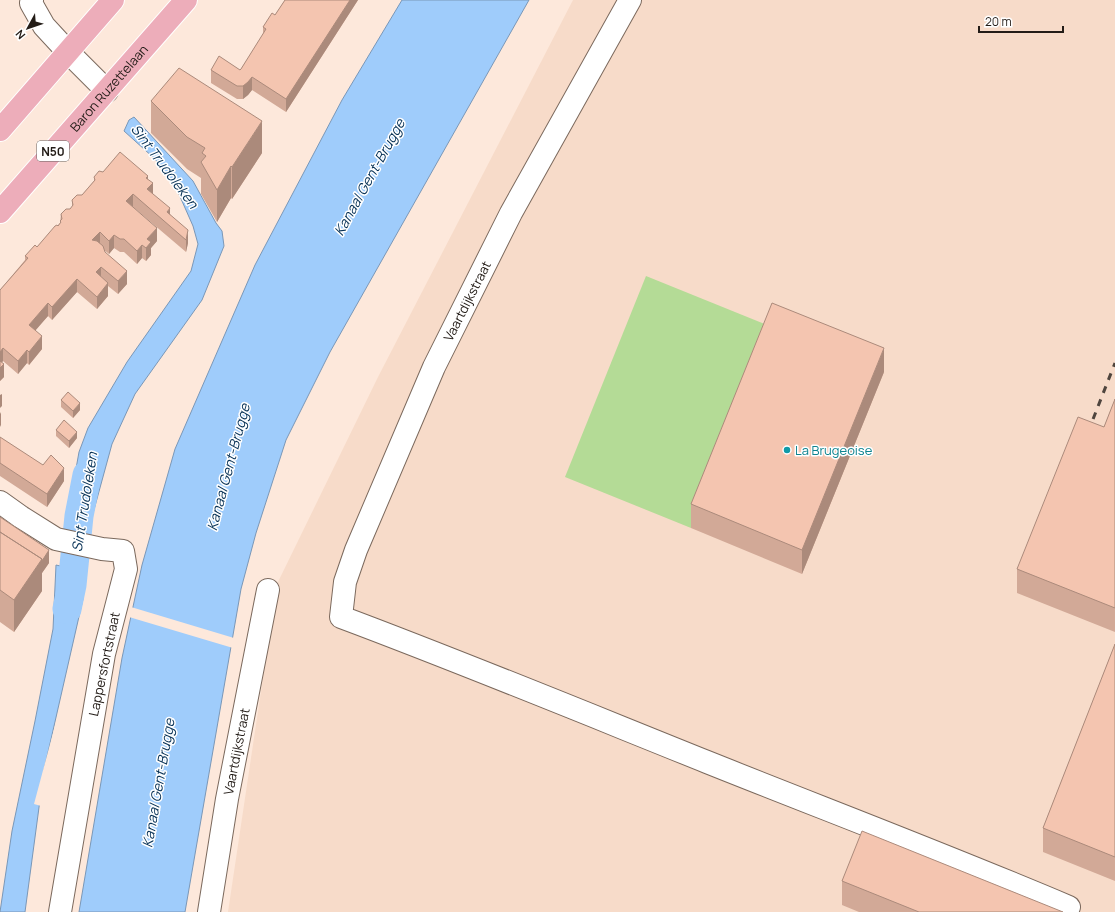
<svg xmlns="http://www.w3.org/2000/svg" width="1115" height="912" font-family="Manrope,sans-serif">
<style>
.built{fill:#f7dbc9}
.green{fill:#b4db96}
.water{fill:#9fccfb;stroke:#7a97b7}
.pier{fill:#fde8db}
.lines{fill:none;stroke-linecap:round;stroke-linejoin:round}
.canal{stroke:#9fccfb;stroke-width:29}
.street-casing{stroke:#7b695d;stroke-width:24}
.primary-casing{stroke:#fff;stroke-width:24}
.street{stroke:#fff;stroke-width:22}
.primary{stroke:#edadba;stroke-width:22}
.rail{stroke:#4f453e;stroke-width:3;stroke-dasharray:7 7;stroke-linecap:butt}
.wall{fill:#d2a997}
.shaded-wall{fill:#ab8a7b}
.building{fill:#f4c5b0;stroke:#ab8a7b}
.culture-dot{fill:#0f9aa8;stroke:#fff;stroke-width:1.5}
.labels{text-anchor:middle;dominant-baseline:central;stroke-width:3;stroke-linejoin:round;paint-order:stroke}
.shield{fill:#fff;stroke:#65605d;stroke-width:1}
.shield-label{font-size:12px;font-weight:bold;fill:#231c17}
.street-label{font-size:13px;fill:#231c17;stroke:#fff}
.culture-label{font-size:13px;fill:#0d838f;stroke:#fff;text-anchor:start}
.water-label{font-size:14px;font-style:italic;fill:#053055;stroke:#fff}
</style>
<rect width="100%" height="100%" fill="#fde8db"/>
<!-- built -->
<path class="built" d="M 573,0 L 1115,0 L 1115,912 L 228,912 L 277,584 L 378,377 Z"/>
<!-- green -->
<path class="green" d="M 646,276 L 772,327 L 691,528 L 565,477 Z"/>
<!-- water -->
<path class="water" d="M 402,0 L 529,0 L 330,352 L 286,440 L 256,533 L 241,589 L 185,912 L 79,912 L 122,658 L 142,565 L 175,449 L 255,265 L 342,100 Z
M 134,117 L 193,181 L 216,223 L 222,231 L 224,246 L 202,300 L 135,394 L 112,444 L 92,517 L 68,513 L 79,452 L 88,428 L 127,362 L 191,271 L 198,244 L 193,226 L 178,192 L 155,159 L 124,131 L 129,120 Z
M 56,565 L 86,572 L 83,599 L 44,770 L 25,912 L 0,912 L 12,831 L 35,721 L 53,629 Z"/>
<!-- pier -->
<path class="pier" d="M 131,607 L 234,638 L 233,648 L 129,617 Z
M 60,707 L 46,771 L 41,806 L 34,804 Z"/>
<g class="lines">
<!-- canal -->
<path class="canal" d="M 67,609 L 72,585 L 79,516 L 87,475"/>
<!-- street casing -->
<g class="street-casing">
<g id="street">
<path d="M 32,0 L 31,3 L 44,26 L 68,52 L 107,91"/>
<path d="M 630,0 L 511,213 L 434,367 L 356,550 L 345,582 L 341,617 C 464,663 585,713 707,762 C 827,810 949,856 1069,907"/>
<path d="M 0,502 L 21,517 L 56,539 L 102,549 L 123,551 L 126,569 L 104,654 L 60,912"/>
<path id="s1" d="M 209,912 L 227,799 L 268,590"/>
</g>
</g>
<!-- primary casing -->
<g class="primary-casing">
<g id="primary">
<path d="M 0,130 L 113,0"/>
<path id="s2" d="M 0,212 L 186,0"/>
</g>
</g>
<!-- street -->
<use href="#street" class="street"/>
<!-- primary -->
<use href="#primary" class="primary"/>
<!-- rail -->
<path class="rail" d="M 1088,432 L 1115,363"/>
</g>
<!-- wall -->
<path class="wall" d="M 285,0 L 358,0 L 286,112 L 252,90 L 248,95 L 243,99 L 237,99 L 211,83 L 211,70 L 240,70 L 241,69 L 263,35 L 263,27 L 275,15 Z
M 151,101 L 262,153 L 232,199 L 231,198 L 217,222 L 201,194 L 201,178 L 187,169 L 151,133 Z
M 94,177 L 148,180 L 153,194 L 170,214 L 188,243 L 186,252 L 133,207 L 157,241 L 151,248 L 151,255 L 146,261 L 142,258 L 137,264 L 124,252 L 120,252 L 114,248 L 109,254 L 104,250 L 105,252 L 127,284 L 118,294 L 108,286 L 108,296 L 97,309 L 77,292 L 52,320 L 48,316 L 35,330 L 42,349 L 29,365 L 27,363 L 18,374 L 3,361 L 2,362 L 4,377 L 0,381 L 0,290 L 25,260 L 25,256 L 37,247 L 60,223 L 61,214 L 70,209 L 72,207 L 72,200 L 82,195 L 94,181 Z
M 884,372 L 802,574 L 691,528 L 691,504 Z
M 1115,399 L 1115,632 L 1017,593 L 1017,569 L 1104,427 Z
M 61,400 L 80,410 L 73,418 L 61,407 Z
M 56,430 L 77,438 L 69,448 L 56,436 Z
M 0,437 L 64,481 L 47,507 L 0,476 Z
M 0,517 L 49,563 L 42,573 L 42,591 L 14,632 L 0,622 Z
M 1115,644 L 1115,881 L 1043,852 L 1043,828 Z
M 842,881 L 1063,912 L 859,912 L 842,905 Z"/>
<!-- shaded-wall -->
<path class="shaded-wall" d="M 350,0 L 358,0 L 286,112 L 286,99 Z
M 252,77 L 252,90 L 248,95 L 243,99 L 243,86 Z
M 262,121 L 262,153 L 232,199 L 232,167 Z
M 231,166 L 231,198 L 217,222 L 217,190 Z
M 148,176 L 148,188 L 153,183 L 153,196 L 147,191 L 146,178 Z
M 133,194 L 133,207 L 126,201 Z
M 170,208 L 170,221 L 167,212 Z
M 157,228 L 157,241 L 151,248 L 151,255 L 146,261 L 146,248 L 147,239 Z
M 188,230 L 188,243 L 186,252 L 186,240 Z
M 100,232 L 100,245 L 92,240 Z
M 114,235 L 114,248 L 109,254 L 109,241 Z
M 142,245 L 142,258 L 137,264 L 137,251 Z
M 101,267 L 101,279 L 96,272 Z
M 127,271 L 127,284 L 118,294 L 118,281 Z
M 77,279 L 77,292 L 52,320 L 52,307 Z
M 108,283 L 108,296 L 97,309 L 97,297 Z
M 48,303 L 48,316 L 29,338 L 29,325 Z
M 42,336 L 42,349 L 29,365 L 29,352 Z
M 3,348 L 3,361 L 0,365 L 0,352 Z
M 884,348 L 884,372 L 802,574 L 802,550 Z
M 27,350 L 27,363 L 18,374 L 18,361 Z
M 4,364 L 4,377 L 0,381 L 0,368 Z
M 2,394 L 2,406 L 0,408 L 0,395 Z
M 80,403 L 80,410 L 73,418 L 73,411 Z
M 1,412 L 1,425 L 0,427 L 0,414 Z
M 77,432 L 77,438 L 69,448 L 69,441 Z
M 64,468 L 64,481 L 47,507 L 47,494 Z
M 49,550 L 49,563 L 42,573 L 42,591 L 14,632 L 14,600 L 42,559 Z"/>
<!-- building -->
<path class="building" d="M 285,0 L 350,0 L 286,99 L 252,77 L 248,82 L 243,86 L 237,86 L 211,70 L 219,56 L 240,70 L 241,69 L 266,29 L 263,27 L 272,13 L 275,15 Z
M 179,68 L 262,121 L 232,167 L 231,166 L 217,190 L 201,162 L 206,156 L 202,153 L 205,148 L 187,137 L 151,101 Z
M 120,152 L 148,176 L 146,178 L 153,183 L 147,189 L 170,208 L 167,212 L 188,230 L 186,240 L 133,194 L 126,201 L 157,228 L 147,239 L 151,242 L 146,248 L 142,245 L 137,251 L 124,239 L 120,239 L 114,235 L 109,241 L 100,232 L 92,240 L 97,241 L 103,246 L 105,252 L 127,271 L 118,281 L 101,267 L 96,272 L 108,283 L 97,297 L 77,279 L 52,307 L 48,303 L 29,325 L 42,336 L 29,352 L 27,350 L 18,361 L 3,348 L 0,352 L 0,290 L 28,258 L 25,256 L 35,245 L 37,247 L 55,226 L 57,225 L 58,226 L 61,222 L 60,221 L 62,219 L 61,214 L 66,209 L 70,209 L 73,205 L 72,200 L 77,195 L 82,195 L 95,180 L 94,177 L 99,171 L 103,172 Z
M 772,303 L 884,348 L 802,550 L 691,504 Z
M 0,361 L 4,364 L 0,368 Z
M 68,392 L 80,403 L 73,411 L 61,400 Z
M 1115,399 L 1115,608 L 1017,569 L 1078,417 L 1104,427 Z
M 64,420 L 77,432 L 69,441 L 56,430 Z
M 0,437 L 43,465 L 51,455 L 64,468 L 47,494 L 0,463 Z
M 0,517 L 49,550 L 42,561 L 42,559 L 0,532 Z
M 0,532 L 42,559 L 14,600 L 0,590 Z
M 1115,644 L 1115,857 L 1043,828 Z
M 862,831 L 1063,912 L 919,912 L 842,881 Z"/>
<!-- markers -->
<circle class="culture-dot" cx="787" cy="450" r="4"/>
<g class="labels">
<!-- shield labels -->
<rect class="shield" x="37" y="141" width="32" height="20" rx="3"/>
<g class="shield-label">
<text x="53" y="151">N50</text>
</g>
<!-- street labels -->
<g class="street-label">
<text stroke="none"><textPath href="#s2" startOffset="165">Baron Ruzettelaan</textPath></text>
<text transform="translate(467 301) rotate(-63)">Vaartdijkstraat</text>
<text transform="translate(104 664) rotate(-78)">Lappersfortstraat</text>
<text stroke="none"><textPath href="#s1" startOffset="163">Vaartdijkstraat</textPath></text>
</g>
<!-- culture labels -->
<g class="culture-label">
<text x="795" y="450">La Brugeoise</text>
</g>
<!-- water labels -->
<g class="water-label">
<text transform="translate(165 166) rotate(53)">Sint Trudoleken</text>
<text transform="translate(369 177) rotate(-61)">Kanaal Gent-Brugge</text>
<text transform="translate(228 467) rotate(-75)">Kanaal Gent-Brugge</text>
<text transform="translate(84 502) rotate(-81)">Sint Trudoleken</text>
<text transform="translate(158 783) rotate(-80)">Kanaal Gent-Brugge</text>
</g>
</g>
<!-- north arrow -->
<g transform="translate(28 28) rotate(230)" stroke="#ffffff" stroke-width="3" paint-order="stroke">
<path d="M0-3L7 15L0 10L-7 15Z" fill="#231c17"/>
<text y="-6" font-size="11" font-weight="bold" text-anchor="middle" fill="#231c17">N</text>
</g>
<!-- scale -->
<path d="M979 26v6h84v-6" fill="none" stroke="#231c17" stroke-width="2"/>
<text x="985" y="26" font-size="12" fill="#231c17" stroke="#ffffff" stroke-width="3" paint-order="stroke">20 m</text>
</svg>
